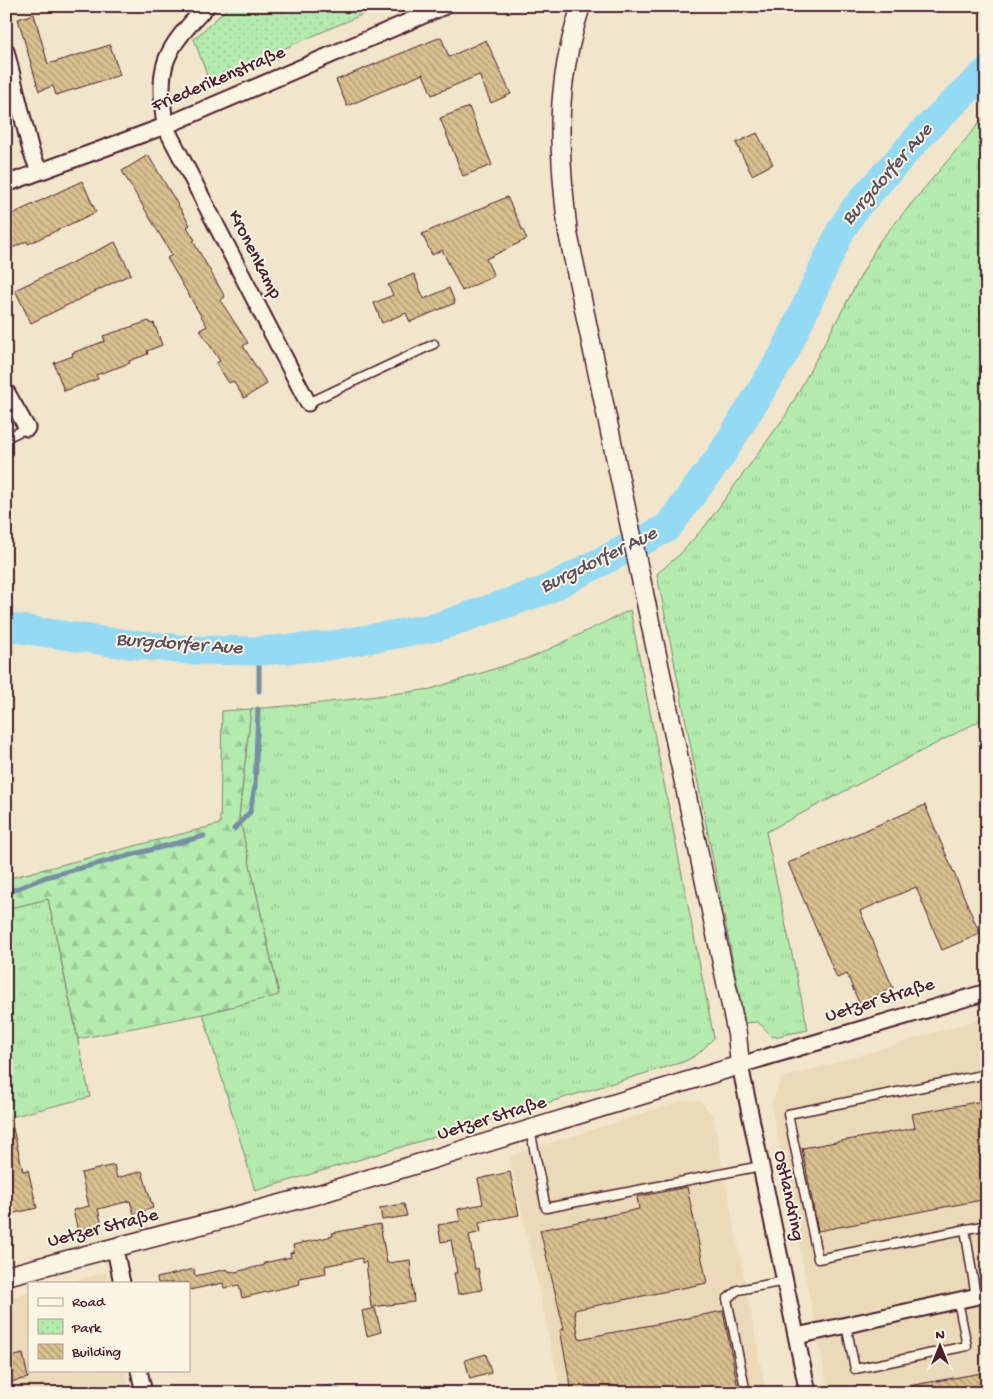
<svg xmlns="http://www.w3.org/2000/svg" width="993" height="1399" font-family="'Gochi Hand',sans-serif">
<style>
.built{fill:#eadab9}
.grass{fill:url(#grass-tufts);stroke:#7e856d}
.forest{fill:url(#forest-firs);stroke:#7e856d}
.park{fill:url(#park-dots);stroke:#7e856d}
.water{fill:url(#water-waves);stroke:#768fa4}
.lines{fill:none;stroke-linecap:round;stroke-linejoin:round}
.stream{stroke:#768fa4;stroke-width:5}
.river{stroke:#93daf4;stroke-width:29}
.building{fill:url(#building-back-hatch);stroke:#4a1f2b}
.service-casing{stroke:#4a1f2b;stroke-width:11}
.minor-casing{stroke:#4a1f2b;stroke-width:19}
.tertiary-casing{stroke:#4a1f2b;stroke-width:21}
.service{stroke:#fcf5e5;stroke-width:8}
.minor{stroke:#fcf5e5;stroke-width:15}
.tertiary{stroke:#fcf5e5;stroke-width:18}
.labels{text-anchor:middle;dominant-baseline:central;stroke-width:4;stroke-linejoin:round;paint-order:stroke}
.street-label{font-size:19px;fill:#4a1f2b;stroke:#fcf5e5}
.water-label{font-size:20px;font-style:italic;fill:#5c4e5d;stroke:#fcf5e5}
</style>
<defs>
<pattern id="grass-tufts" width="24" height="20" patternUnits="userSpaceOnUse" patternTransform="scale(1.25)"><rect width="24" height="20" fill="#b3ebaf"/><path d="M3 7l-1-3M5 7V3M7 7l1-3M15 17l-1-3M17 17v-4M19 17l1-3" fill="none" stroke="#9bc997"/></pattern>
<pattern id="forest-firs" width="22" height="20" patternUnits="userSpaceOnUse" patternTransform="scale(1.25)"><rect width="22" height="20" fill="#b3ebaf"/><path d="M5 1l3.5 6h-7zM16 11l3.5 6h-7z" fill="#9bc997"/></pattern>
<pattern id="park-dots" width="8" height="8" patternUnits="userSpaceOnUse" patternTransform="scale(1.25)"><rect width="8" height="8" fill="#b3ebaf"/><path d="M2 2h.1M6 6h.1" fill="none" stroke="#9bc997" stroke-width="1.8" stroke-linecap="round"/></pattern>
<pattern id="water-waves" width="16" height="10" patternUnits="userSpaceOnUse" patternTransform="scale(1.25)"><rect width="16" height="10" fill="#93daf4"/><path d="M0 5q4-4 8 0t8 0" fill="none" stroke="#80bbd1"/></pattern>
<pattern id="building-back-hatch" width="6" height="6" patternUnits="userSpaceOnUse" patternTransform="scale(1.25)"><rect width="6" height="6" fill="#d8c08f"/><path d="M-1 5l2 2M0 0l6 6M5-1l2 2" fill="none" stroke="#b19b75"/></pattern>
</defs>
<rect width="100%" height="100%" fill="#f1e5cb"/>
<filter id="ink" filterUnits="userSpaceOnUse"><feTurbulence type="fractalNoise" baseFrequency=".02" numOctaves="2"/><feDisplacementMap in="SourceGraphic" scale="10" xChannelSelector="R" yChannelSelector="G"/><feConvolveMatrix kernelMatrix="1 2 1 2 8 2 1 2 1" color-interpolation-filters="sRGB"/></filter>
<g filter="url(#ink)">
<!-- built -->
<path class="built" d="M 987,1017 L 987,1393 L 829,1393 L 771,1105 L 781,1079 Z
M 685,1100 L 700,1101 L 713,1115 L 766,1393 L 561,1393 L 510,1156 Z
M 106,1272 L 108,1283 L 66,1283 Z
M 29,1292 L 29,1370 L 125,1370 L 130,1393 L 6,1393 L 6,1298 Z"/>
<!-- grass -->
<path class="grass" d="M 987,114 L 987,717 L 766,832 L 808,1030 L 773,1037 L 758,1022 L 745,1023 L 657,574 L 680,554 L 706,525 L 786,415 L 879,242 Z
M 630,610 L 714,1038 L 698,1054 L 686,1061 L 255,1191 L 203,1014 L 279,994 L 239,816 L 251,709 L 322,703 L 431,689 L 535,656 Z
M 48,899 L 90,1097 L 6,1118 L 6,909 Z"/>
<!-- forest -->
<path class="forest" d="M 251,709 L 239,816 L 279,995 L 203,1014 L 78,1039 L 48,899 L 6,909 L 6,879 L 220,824 L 222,711 Z"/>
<!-- park -->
<path class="park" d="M 230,6 L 382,6 L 209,81 L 194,39 Z"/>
<!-- water -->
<path class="water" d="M 331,1385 L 349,1393 L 300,1393 Z"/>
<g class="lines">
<!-- stream -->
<path class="stream" d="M 259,651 L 259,691
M 234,829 L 250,812 L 255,787 L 258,709
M 6,893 L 46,877 L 204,836"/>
<!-- river -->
<path class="river" d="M 6,627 L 111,642 L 189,650 L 259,651 L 327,646 L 437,627 L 546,590 L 667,528 L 720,457 L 785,352 L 841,230 L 856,207 L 925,130 L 987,71"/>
</g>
<!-- building -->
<path class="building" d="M 34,14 L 48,64 L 110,45 L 120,75 L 56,95 L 53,86 L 39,91 L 18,19 Z
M 441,37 L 449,57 L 486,40 L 511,94 L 491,103 L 479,75 L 432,95 L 423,74 L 347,106 L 336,80 Z
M 469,107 L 492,165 L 463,176 L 440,118 Z
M 757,133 L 773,164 L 752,175 L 736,143 Z
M 148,155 L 190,225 L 187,227 L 195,240 L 193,241 L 225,297 L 220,300 L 248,343 L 243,346 L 267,384 L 244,398 L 233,381 L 229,383 L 216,363 L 220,361 L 200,330 L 207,326 L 167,258 L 172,255 L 122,171 Z
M 82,181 L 96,212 L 28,244 L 27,241 L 6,251 L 6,217 Z
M 507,197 L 527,239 L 486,259 L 494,276 L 462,291 L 442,250 L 432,255 L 422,234 Z
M 115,242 L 131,274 L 31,323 L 15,290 Z
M 414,274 L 424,299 L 449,288 L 455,303 L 410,322 L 406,313 L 382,323 L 374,303 L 393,295 L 388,285 Z
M 149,321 L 151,324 L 154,323 L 162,345 L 147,351 L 148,354 L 129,361 L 130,363 L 96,375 L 98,379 L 64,391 L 54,363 L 73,356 L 72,353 L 105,341 L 103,336 Z
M 925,805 L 980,934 L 942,950 L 916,887 L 860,911 L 893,988 L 859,1003 L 847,974 L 837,978 L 788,863 Z
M 987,1100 L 987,1199 L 818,1231 L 802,1148 L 915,1128 L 912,1114 Z
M 11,1120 L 23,1171 L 28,1170 L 37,1208 L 6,1215 L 6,1121 Z
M 114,1165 L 117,1178 L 142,1171 L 153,1208 L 134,1214 L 130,1201 L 98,1209 L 102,1225 L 78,1231 L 73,1210 L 89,1206 L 81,1173 Z
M 510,1172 L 519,1215 L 479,1223 L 481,1232 L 469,1235 L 475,1269 L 478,1268 L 482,1290 L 458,1294 L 454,1273 L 457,1273 L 451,1240 L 441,1242 L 438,1225 L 460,1221 L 458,1209 L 483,1204 L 478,1179 Z
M 687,1187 L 707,1283 L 574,1310 L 579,1339 L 723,1311 L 739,1393 L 572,1393 L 560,1330 L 564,1329 L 540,1230 L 639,1209 L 637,1197 Z
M 404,1204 L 407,1216 L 382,1220 L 380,1208 Z
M 380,1224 L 387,1263 L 410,1260 L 414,1302 L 371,1307 L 366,1262 L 362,1263 L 362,1258 L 325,1266 L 326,1273 L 299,1278 L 300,1284 L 242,1298 L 239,1285 L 224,1288 L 223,1283 L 189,1290 L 189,1283 L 158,1283 L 157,1278 L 194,1269 L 195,1276 L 227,1269 L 228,1271 L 235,1272 L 265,1265 L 264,1263 L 291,1257 L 290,1253 L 294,1252 L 293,1245 L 333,1236 L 332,1233 Z
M 375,1308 L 381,1332 L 367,1336 L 362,1311 Z
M 23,1354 L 28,1378 L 6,1383 L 6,1358 Z
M 486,1354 L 491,1373 L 470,1379 L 465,1360 Z
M 987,1372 L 987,1393 L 909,1393 L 908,1386 Z"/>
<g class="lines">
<!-- service casing -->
<g class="service-casing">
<path id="service" d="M 308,403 L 434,344
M 6,438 L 27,428
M 987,1074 L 788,1114 L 818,1259 L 987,1225
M 530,1129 L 546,1208 L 761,1166
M 965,1229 L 976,1297
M 846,1325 L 855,1369 L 967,1346 L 958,1301
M 746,1393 L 727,1299 L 738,1290 L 785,1281"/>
</g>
<!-- minor casing -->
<g class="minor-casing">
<path id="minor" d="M 207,6 C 163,52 157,63 165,126 L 308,403
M 6,51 L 31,151 L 39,171
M 6,184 L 165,126 L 445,6
M 6,391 L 27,428
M 115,1249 L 122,1283
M 797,1336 L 987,1294
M 139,1370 L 144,1393
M 808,1393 L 740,1065 L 987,992"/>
</g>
<!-- tertiary casing -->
<g class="tertiary-casing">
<path id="tertiary" d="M 6,1276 L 319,1194 L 740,1065 L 737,1034 L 568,233 C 558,149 554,88 581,6"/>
</g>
<!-- service -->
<use href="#service" class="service"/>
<!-- minor -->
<use href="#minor" class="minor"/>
<!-- tertiary -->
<use href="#tertiary" class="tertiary"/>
</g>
</g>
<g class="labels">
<!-- street labels -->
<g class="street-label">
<text transform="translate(219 80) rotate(-23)">Friederikenstraße</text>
<text transform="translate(254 255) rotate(63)">Kronenkamp</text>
<text transform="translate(880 1001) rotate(-17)">Uetzer Straße</text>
<text transform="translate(492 1119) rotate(-17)">Uetzer Straße</text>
<text transform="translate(788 1196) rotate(78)">Ostlandring</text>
<text transform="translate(103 1229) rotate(-14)">Uetzer Straße</text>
</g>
<!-- water labels -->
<g class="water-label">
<text transform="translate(888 175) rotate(-49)">Burgdorfer Aue</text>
<text transform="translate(599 561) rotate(-26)">Burgdorfer Aue</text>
<text transform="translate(179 645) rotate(4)">Burgdorfer Aue</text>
</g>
</g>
<!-- margin -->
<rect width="993" height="1399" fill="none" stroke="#fcf5e5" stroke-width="25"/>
<rect x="12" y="12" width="968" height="1374" fill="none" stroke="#4a1f2b" stroke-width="2" filter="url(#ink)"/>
<!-- legend -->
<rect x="28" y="1282" width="162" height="90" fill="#fcf5e5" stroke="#b59f9b"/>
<rect x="38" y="1298" width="25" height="8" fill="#fcf5e5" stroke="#b59f9b"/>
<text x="72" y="1306" font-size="15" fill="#4a1f2b">Road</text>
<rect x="38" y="1319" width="25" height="15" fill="url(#park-dots)" stroke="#b59f9b"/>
<text x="72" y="1332" font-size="15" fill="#4a1f2b">Park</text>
<rect x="38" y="1344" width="25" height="15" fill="url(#building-back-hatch)" stroke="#b59f9b"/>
<text x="72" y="1356" font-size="15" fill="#4a1f2b">Building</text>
<!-- north arrow -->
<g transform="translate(940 1346)" stroke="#fcf5e5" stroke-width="4" paint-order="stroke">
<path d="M0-4L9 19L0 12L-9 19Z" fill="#4a1f2b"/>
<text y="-8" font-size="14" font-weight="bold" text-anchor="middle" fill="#4a1f2b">N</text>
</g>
</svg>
